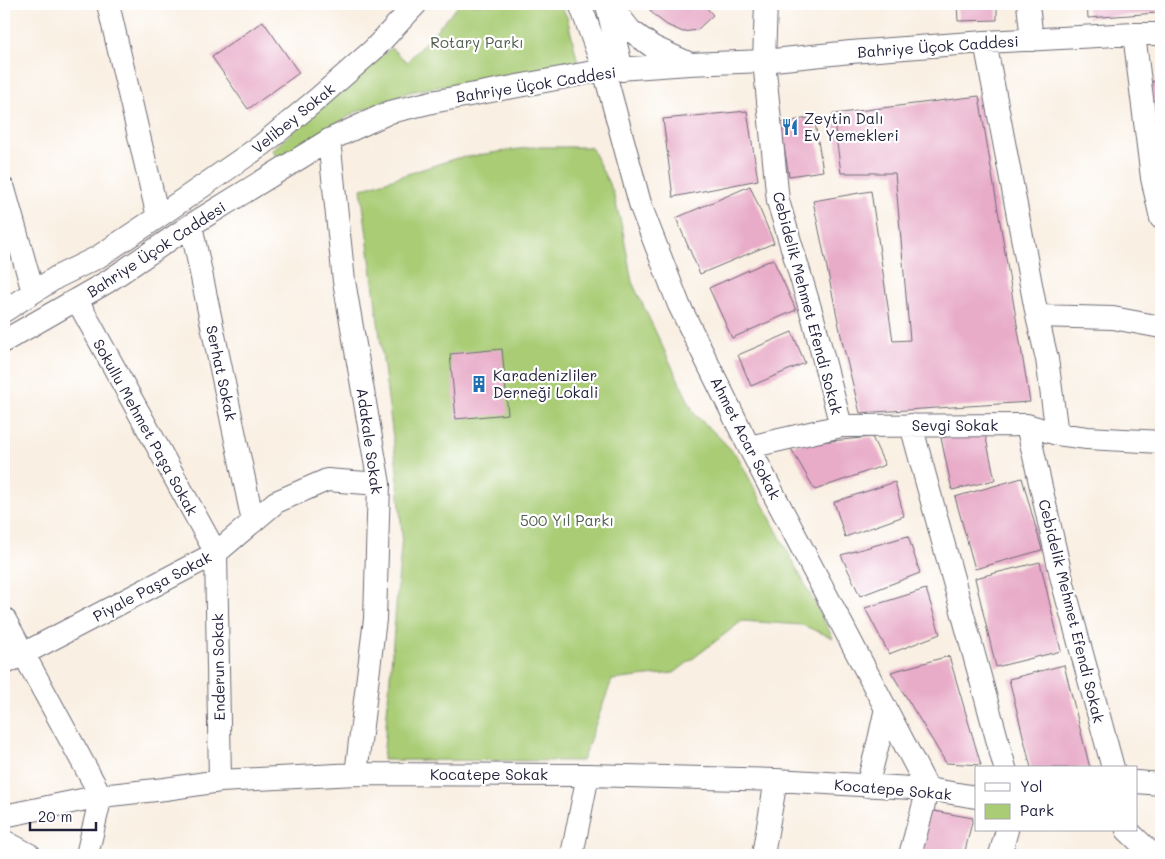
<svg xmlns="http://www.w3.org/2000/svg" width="1165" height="859" font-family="Mali,sans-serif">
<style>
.green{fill:#a9cc75;stroke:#667758}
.building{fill:#e8abc8}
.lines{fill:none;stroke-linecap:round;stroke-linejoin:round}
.minor-casing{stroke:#6d6a75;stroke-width:24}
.minor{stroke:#fff;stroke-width:22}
.labels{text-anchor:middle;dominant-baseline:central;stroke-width:4.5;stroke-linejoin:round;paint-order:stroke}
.park-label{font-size:15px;fill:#515e4f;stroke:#fff}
.street-label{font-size:15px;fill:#22223b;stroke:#fff}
.poi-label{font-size:15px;fill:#22223b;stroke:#fff;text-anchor:start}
</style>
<rect width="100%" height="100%" fill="#fff"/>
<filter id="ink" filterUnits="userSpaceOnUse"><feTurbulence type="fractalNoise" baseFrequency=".02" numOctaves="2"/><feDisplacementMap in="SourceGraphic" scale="10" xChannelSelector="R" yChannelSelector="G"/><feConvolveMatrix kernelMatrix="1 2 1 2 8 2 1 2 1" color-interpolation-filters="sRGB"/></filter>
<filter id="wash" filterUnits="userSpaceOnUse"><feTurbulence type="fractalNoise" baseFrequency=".0096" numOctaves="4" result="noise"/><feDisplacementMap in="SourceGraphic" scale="20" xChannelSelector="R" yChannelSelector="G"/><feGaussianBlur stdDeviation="1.12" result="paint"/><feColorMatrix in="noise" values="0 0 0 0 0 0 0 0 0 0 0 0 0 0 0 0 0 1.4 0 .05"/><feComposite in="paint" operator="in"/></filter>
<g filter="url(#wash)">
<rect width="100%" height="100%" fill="#f9efe2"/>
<!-- green -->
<path class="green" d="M 460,4 L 560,4 L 567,17 L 578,63 L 409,92 L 354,113 L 280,162 L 272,150 L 391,48 L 407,62 Z
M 533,147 L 591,147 L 613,192 L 623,231 L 632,282 L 695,415 L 715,433 L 738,457 L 833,638 L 802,625 L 742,621 L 674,673 L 612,680 L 582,761 L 383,760 L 402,535 L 397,469 L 361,189 L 457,158 Z"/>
<g id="blocks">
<!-- building -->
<path class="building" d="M 645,4 L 703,4 L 713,15 L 697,30 L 683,32 L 667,25 L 654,15 Z
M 957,4 L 997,4 L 997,20 L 958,21 Z
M 1087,4 L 1157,4 L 1157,13 L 1088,18 Z
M 263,21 L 299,73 L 248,109 L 212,57 Z
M 1161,81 L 1161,160 L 1155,160 L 1150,82 Z
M 979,96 L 1030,402 L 860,413 L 843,345 L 813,201 L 871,191 L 893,341 L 910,340 L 895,173 L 841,173 L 833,114 Z
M 747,111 L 758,180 L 673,197 L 663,119 Z
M 814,117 L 823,171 L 789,176 L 780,123 Z
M 750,186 L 774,243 L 700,274 L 676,218 Z
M 773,259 L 796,310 L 732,338 L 709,288 Z
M 792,332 L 805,363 L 751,386 L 738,355 Z
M 502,349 L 508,414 L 456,419 L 450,354 Z
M 984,429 L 995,480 L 952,490 L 941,438 Z
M 872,437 L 885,465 L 815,490 L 789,445 Z
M 1022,478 L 1042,550 L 975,569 L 955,497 Z
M 895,482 L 904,516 L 845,537 L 834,502 Z
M 908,536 L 920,573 L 860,596 L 841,555 Z
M 1040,562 L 1061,651 L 996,667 L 975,578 Z
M 926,589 L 940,634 L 889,654 L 865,608 Z
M 949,656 L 981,765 L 946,763 L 891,672 Z
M 1064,665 L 1090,768 L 1031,768 L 1009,679 Z
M 928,810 L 973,818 L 964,855 L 918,855 Z"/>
</g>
</g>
<g filter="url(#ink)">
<use href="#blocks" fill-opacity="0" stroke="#6d6a75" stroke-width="1"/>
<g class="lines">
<!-- minor casing -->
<g class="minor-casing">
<path id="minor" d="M 108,4 L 158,217
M 580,4 L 604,70 L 641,207 L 679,305 L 749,447 L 928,789 L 910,855
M 610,4 L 630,30 L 653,47 L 688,63
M 766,4 L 764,61 L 778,201 L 813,318 L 841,426
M 1028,4 L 1032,40
M 607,5 L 622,70
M 1134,34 L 1152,178 L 1161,218
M 985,42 L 1037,316 L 1047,359 L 1057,434
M 329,140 L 344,281 L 379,484 L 375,619 L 356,774
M 4,189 L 33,292
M 191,225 L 253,522
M 77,300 L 216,553 L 220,781
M 4,311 L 57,277 L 98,257 L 158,217 L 262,145 L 316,100 L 373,50 L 416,4
M 1037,316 L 1113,318 L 1161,327
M 4,341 L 107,282 L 191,225 L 329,140 L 390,112 L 432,102 L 604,70 L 689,64 L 764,61 L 851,52 L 985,42 L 1134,34 L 1161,34
M 911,425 L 1005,768
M 1027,425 L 1062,580 L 1113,768
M 749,447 L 841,426 L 1027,425 L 1057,434 L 1087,438 L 1161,442
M 4,618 L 101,796 L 87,855
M 4,664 L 216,553 L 276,502 L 327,480 L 379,484
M 1136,782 L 1161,784
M 867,786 L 879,740 L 886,708
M 4,816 L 101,796 L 165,789 L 220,781 L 356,774 L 588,775 L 776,780 L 928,789 L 976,797
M 1127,830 L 1153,855
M 4,841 L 30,855
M 572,855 L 588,775
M 763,855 L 776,780
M 1000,855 L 1007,830"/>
</g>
<!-- minor -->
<use href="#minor" class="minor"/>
</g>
</g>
<!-- icons -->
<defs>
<g id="restaurant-bare" transform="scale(1.35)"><path d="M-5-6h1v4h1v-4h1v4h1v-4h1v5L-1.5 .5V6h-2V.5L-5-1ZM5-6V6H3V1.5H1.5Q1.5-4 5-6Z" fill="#1f6fb2" stroke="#fff" stroke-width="2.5" paint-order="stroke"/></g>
<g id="building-bare" transform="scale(1.35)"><path d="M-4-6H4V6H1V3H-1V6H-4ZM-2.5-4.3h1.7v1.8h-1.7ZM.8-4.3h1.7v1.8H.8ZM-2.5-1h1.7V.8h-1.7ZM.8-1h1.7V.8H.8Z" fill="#1f6fb2" stroke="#fff" stroke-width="2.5" paint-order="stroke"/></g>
</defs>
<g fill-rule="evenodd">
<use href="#restaurant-bare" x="790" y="127"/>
<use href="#building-bare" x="479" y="384"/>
</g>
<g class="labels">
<!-- park labels -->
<g class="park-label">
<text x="477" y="42">Rotary Parkı</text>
<text x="567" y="520">500 Yıl Parkı</text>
</g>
<!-- street labels -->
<g class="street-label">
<text transform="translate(938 46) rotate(-4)">Bahriye Üçok Caddesi</text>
<text transform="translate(536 84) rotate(-9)">Bahriye Üçok Caddesi</text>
<text transform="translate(293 118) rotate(-39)">Velibey Sokak</text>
<text transform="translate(156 249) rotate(-33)">Bahriye Üçok Caddesi</text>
<text transform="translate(808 303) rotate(75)">Cebidelik Mehmet Efendi Sokak</text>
<text transform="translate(222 373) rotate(78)">Serhat Sokak</text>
<text x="955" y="425">Sevgi Sokak</text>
<text transform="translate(146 427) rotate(61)">Sokullu Mehmet Paşa Sokak</text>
<text transform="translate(746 438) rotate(63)">Ahmet Acar Sokak</text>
<text transform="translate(370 441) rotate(82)">Adakale Sokak</text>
<text transform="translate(152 586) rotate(-28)">Piyale Paşa Sokak</text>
<text transform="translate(1072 611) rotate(76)">Cebidelik Mehmet Efendi Sokak</text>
<text transform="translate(218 667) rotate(-91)">Enderun Sokak</text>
<text x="489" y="774">Kocatepe Sokak</text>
<text transform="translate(893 789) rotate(5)">Kocatepe Sokak</text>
</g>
<!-- poi labels -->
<g class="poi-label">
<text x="804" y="118">Zeytin Dalı<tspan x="804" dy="17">Ev Yemekleri</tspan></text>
<text x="493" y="375">Karadenizliler<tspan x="493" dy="17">Derneği Lokali</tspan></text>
</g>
</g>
<!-- margin -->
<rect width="1165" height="859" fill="none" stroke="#fff" stroke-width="20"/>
<!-- legend -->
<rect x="975" y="766" width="162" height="65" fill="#ffffff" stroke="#a7a7b1"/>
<rect x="985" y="783" width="25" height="8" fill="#ffffff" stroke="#a7a7b1"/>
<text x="1020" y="792" font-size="15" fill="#22223b">Yol</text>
<rect x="985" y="804" width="25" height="15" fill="#a9cc75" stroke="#a7a7b1"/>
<text x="1020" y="816" font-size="15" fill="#22223b">Park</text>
<!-- scale -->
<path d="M30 822v8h66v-8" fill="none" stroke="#22223b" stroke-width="2.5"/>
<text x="38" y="822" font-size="15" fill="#22223b" stroke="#ffffff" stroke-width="4" paint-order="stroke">20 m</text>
</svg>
